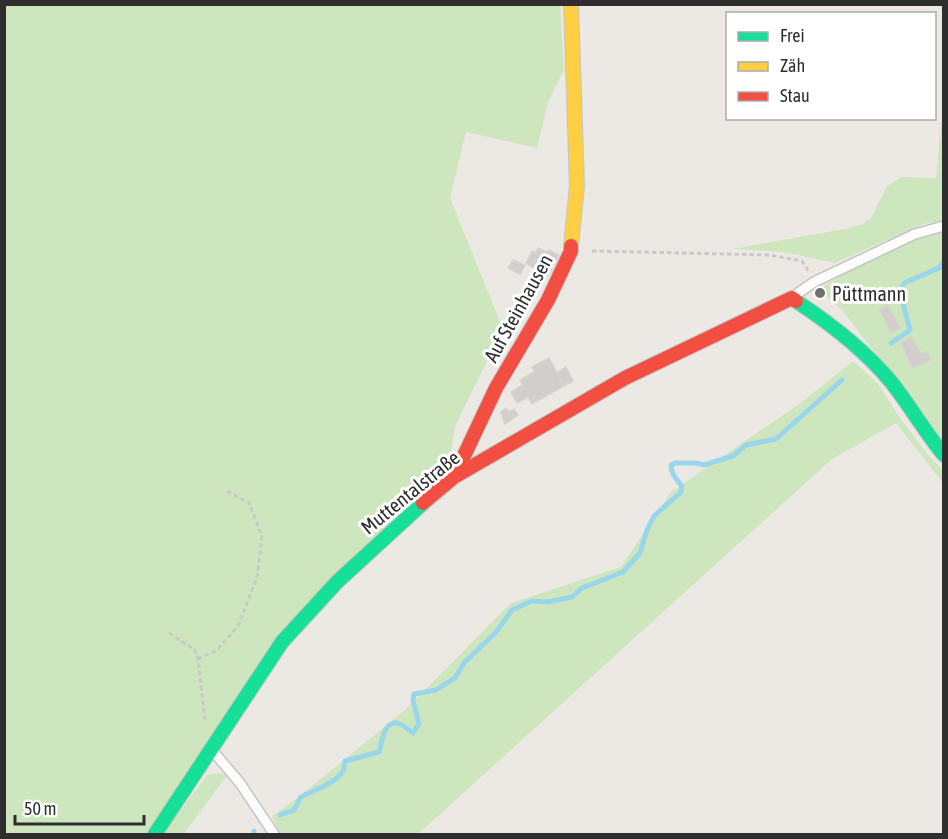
<svg xmlns="http://www.w3.org/2000/svg" width="948" height="839" font-family="'Asap Condensed',sans-serif">
<style>
.green{fill:#cee6be}
.lines{fill:none;stroke-linecap:round;stroke-linejoin:round}
.stream{stroke:#99d6ec;stroke-width:5}
.building{fill:#d1cecb;stroke:#d7d4d0;stroke-width:1.5}
.lane-casing{stroke:#c5c4c5;stroke-width:12}
.fast-casing{stroke:#c5c4c5;stroke-width:16}
.slow-casing{stroke:#c5c4c5;stroke-width:16}
.jam-casing{stroke:#c5c4c5;stroke-width:16}
.path{stroke:#c9c9c8;stroke-width:3;stroke-dasharray:4.5 3;stroke-linecap:butt}
.lane{stroke:#fcfcfb;stroke-width:9}
.fast{stroke:#16e098;stroke-width:14}
.slow{stroke:#ffcf43;stroke-width:14}
.jam{stroke:#f24e42;stroke-width:14}
.poi-dot{fill:#706f6e;stroke:#fff;stroke-width:2}
.labels{text-anchor:middle;dominant-baseline:central;stroke-width:6;stroke-linejoin:round;paint-order:stroke}
.poi-label{font-size:20px;fill:#2e2e2e;stroke:#fff;text-anchor:start}
.street-label{font-size:20px;fill:#2e2e2e;stroke:#fff}
</style>
<rect width="100%" height="100%" fill="#ece8e4"/>
<!-- green -->
<path class="green" d="M 5,5 L 560,5 L 564,70 L 548,102 L 537,148 L 466,132 L 450,198 L 503,329 L 455,426 L 448,470 L 360,550 L 147,834 L 5,834 Z
M 943,105 L 943,221 L 923,224 L 835,263 L 784,252 L 732,249 L 845,229 L 863,224 L 871,218 L 887,186 L 902,177 L 936,178 Z
M 943,232 L 943,441 L 842,310 L 818,289 C 858,266 898,242 943,232 Z
M 853,361 L 878,384 L 900,418 L 929,456 L 943,470 L 943,483 L 896,423 L 832,459 L 418,834 L 280,834 L 272,816 L 291,803 L 405,710 L 511,603 L 621,567 L 671,492 L 802,402 Z
M 220,773 L 227,775 L 184,834 L 163,834 L 207,775 Z"/>
<g class="lines">
<!-- stream -->
<path class="stream" d="M 891,343 L 910,330 L 900,292 L 904,283 L 939,268 L 944,261
M 280,815 L 294,810 L 301,797 C 314,790 335,784 343,771 C 345,768 344,764 345,761 L 379,752 C 382,742 384,718 400,724 C 405,726 408,730 413,733 L 419,724 L 413,700 L 414,694 L 436,690 L 455,678 L 464,663 L 496,632 L 512,610 L 532,601 L 547,602 L 572,597 L 582,588 L 623,572 L 640,553 L 647,530 L 654,516 L 681,492 L 682,486 C 677,480 671,474 671,465 L 675,463 L 696,463 L 704,465 L 733,456 L 746,445 L 776,439 L 842,380
M 254,834 L 254,831"/>
</g>
<!-- building -->
<path class="building" d="M 538,248 L 547,252 L 549,250 L 559,255 L 548,276 L 526,263 L 532,251 L 536,253 Z
M 513,260 L 525,265 L 520,274 L 508,268 Z
M 888,305 L 900,328 L 891,332 L 879,309 Z
M 911,337 L 921,354 L 927,351 L 931,360 L 912,368 L 901,342 Z
M 549,358 L 564,386 L 532,404 L 528,397 L 517,403 L 511,392 L 523,385 L 520,380 L 535,371 L 532,367 Z
M 566,367 L 573,381 L 564,386 L 557,373 Z
M 506,408 L 509,412 L 514,409 L 518,415 L 505,424 L 501,412 Z"/>
<g class="lines">
<!-- lane casing -->
<g class="lane-casing">
<path id="lane" d="M 794,296 L 814,282 L 915,234 L 944,226
M 212,750 L 240,783 L 274,834"/>
</g>
<!-- fast casing -->
<g class="fast-casing">
<path id="fast" d="M 796,301 C 831,324 865,350 892,383 C 910,406 925,432 944,455
M 155,834 L 282,642 L 337,582 L 423,503"/>
</g>
<!-- slow casing -->
<g class="slow-casing">
<path id="slow" d="M 571,4 L 577,186 L 571,246"/>
</g>
<!-- jam casing -->
<g class="jam-casing">
<path id="jam" d="M 454,477 L 496,388 L 548,300 L 571,251 L 571,246
M 423,503 L 454,477 L 625,378 L 792,298 L 796,301"/>
</g>
<!-- path -->
<path class="path" d="M 592,251 L 770,255 L 802,261 L 809,272
M 169,633 L 195,650 L 198,659 L 205,720
M 198,659 L 217,650 L 238,626 L 257,577 L 262,536 L 249,503 L 225,490"/>
<!-- lane -->
<use href="#lane" class="lane"/>
<!-- fast -->
<use href="#fast" class="fast"/>
<!-- slow -->
<use href="#slow" class="slow"/>
<!-- jam -->
<use href="#jam" class="jam"/>
</g>
<!-- markers -->
<circle class="poi-dot" cx="820" cy="293" r="6"/>
<g class="labels">
<!-- poi labels -->
<g class="poi-label">
<text x="832" y="293">Püttmann</text>
</g>
<!-- street labels -->
<g class="street-label">
<text transform="translate(518 308) rotate(-61)">Auf Steinhausen</text>
<text transform="translate(410 492) rotate(-39)">Muttentalstraße</text>
</g>
</g>
<!-- border -->
<rect width="948" height="839" fill="none" stroke="#2e2e2e" stroke-width="12"/>
<!-- legend -->
<rect x="726" y="12" width="210" height="108" fill="#ffffff" stroke="#ababab" stroke-width="1.5"/>
<rect x="738" y="32" width="30" height="9" fill="#16e098" stroke="#ababab" stroke-width="1.5"/>
<text x="780" y="42" font-size="18" fill="#2e2e2e">Frei</text>
<rect x="738" y="62" width="30" height="9" fill="#ffcf43" stroke="#ababab" stroke-width="1.5"/>
<text x="780" y="72" font-size="18" fill="#2e2e2e">Zäh</text>
<rect x="738" y="92" width="30" height="9" fill="#f24e42" stroke="#ababab" stroke-width="1.5"/>
<text x="780" y="102" font-size="18" fill="#2e2e2e">Stau</text>
<!-- scale -->
<path d="M15 815v9h129v-9" fill="none" stroke="#2e2e2e" stroke-width="3"/>
<text x="24" y="815" font-size="18" fill="#2e2e2e" stroke="#ffffff" stroke-width="4.5" paint-order="stroke">50 m</text>
</svg>
